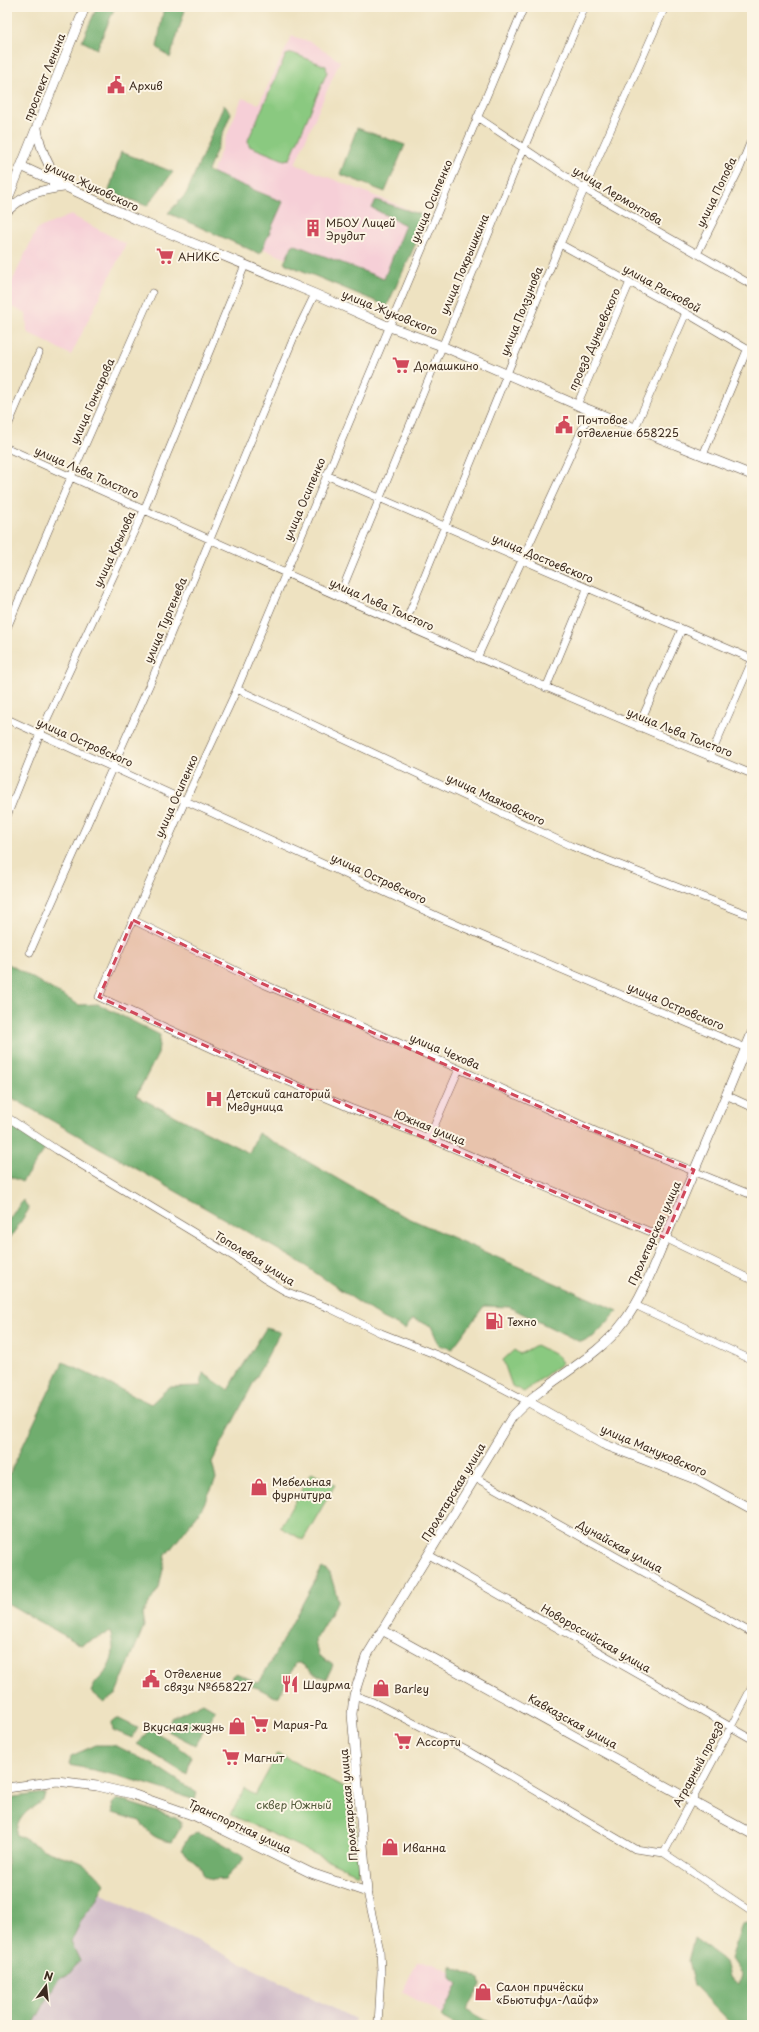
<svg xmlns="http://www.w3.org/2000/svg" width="759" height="2032" font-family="'Playpen Sans',sans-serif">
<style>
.built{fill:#f6cfd7}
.industrial{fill:#d1bdc9}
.green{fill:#8ac980;stroke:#627a4f}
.forest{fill:#6fad6e;stroke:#556c46}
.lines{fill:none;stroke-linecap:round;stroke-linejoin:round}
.minor-casing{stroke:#564636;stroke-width:8}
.tertiary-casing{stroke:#564636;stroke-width:10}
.minor{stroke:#fff;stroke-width:7}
.tertiary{stroke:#fff;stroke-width:9}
.marked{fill:#d1495b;fill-opacity:0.2;stroke:#d1495b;stroke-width:3;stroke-dasharray:8 5;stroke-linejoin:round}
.labels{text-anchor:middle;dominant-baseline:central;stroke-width:4;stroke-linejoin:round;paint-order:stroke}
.street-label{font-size:11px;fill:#3b2a1e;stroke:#fcf5e5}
.poi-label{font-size:11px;fill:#3b2a1e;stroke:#fcf5e5;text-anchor:start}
.park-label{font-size:11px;fill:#535a3b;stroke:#fcf5e5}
</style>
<rect width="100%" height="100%" fill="#fcf5e5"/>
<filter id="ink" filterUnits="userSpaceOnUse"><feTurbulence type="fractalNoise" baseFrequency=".025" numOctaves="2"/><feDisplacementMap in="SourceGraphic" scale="8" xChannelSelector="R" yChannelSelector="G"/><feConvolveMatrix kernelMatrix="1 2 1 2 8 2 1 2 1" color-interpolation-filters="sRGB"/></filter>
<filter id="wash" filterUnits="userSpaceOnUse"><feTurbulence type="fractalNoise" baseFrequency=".012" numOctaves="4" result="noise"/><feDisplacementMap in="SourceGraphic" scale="16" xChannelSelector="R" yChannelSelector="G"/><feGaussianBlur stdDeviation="0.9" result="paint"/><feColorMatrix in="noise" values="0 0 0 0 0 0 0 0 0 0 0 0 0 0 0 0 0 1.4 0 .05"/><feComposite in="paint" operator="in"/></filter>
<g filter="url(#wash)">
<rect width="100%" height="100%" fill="#eee2c1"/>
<!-- built -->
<path class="built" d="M 292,36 L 311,42 L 340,61 L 295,164 L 418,213 L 386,301 L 193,219 L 242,98 L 259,104 Z
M 71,215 L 126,244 L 71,355 L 27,332 L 26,313 L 7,305 L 7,292 L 37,229 Z
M 417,1962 L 434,1963 L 470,1981 L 451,2019 L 402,1992 Z"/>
<!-- industrial -->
<path class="industrial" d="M 94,1890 L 355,2019 L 352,2025 L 7,2025 Z"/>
<!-- green -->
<path class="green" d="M 292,53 L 326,66 L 327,72 L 290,159 L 284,160 L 249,146 L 248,140 L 286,55 Z
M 536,1345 L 558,1356 L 562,1363 L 524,1392 L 512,1386 L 503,1360 L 514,1350 L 520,1354 Z
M 312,1472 L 335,1485 L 303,1540 L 280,1527 Z
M 278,1754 L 352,1791 L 358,1845 L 358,1874 L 231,1815 L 244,1789 L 255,1795 Z"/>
<!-- forest -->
<path class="forest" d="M 97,7 L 115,7 L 97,49 L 82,41 Z
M 164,7 L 182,7 L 185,10 L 170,58 L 157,47 Z
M 224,105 L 231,113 L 208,171 L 283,202 L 260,254 L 168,213 L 186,194 Z
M 357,128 L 405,145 L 385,192 L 340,174 Z
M 121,152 L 173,172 L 147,206 L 109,191 Z
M 376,200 L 428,217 L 387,306 L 284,263 L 293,244 L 384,279 L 405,225 L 372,208 Z
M 7,963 L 79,1005 L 98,1004 L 160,1035 L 158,1054 L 136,1096 L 249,1153 L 258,1133 L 395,1212 L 618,1311 L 593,1337 L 580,1342 L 509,1307 L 484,1306 L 452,1349 L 439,1345 L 431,1326 L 413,1319 L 405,1329 L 382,1318 L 298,1261 L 7,1095 Z
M 7,1123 L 46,1148 L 22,1182 L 7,1175 Z
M 23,1200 L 29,1209 L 7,1243 L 7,1222 Z
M 266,1328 L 280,1332 L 212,1462 L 216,1479 L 201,1510 L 166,1555 L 159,1588 L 142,1614 L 144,1626 L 116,1694 L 104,1703 L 91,1692 C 96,1678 102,1679 107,1669 C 115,1656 114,1645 110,1632 L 81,1645 L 7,1603 L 7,1479 L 63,1362 L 151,1404 L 169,1387 L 201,1386 L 203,1373 L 228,1390 Z
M 322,1568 L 330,1573 L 338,1600 L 315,1640 L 318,1655 L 333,1665 L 326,1679 L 314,1673 L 300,1663 L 296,1663 L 279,1696 L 275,1697 L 258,1688 L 231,1680 L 232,1676 L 236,1673 L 259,1683 Z
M 203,1703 L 215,1710 L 195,1745 L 168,1731 L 171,1718 Z
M 117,1718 L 138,1728 L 132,1738 L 113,1730 L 112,1722 Z
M 150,1729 L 169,1740 L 191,1756 L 187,1775 L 137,1744 Z
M 96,1745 L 115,1745 L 156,1766 L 197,1793 L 195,1800 C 153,1785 112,1773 69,1765 L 71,1756 Z
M 45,1793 L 43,1801 C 29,1809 17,1817 16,1834 C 25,1839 34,1845 44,1849 C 72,1862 84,1856 105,1884 L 94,1904 L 82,1919 L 71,1942 L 80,1961 L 67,1976 L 59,1977 L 33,2025 L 7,2025 L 7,1798 Z
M 117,1799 L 176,1818 L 181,1822 L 181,1827 L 172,1842 C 157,1840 148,1834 140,1821 L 113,1813 L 112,1804 Z
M 197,1833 L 215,1839 L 243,1855 L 243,1860 L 225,1879 L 212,1880 L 204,1876 L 200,1866 L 181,1850 L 189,1836 Z
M 752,1922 L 752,2025 L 733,2025 L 694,1985 L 688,1961 L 694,1938 L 715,1953 L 725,1962 L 729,1977 L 739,1984 L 742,1975 L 731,1959 L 742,1924 Z
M 451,1966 L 480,1979 L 481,1985 L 466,2009 L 494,2025 L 457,2025 L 442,2017 L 458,1984 L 451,1978 Z"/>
</g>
<g filter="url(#ink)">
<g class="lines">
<!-- minor casing -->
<g class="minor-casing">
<path id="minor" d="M 524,7 L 237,689 L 185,801 L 99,997 L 228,1056 L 350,1108 L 429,1138 L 665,1238 L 752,1280
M 477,117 L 591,193 L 752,285
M 560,244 L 686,313 L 752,352
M 697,254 L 740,168 L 752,138
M 577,405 L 630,282
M 7,428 L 39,353
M 635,428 L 686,313
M 7,448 C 254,560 501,670 752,774
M 703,455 L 747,350
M 326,475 L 752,659
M 339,597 L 524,148 L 585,7
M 404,626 L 560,244 L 665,7
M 7,628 L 71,477 L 152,293
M 477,658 L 591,410
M 546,688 L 587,589
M 237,689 L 571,846 L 752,916
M 7,719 L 441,918 L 746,1048
M 638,727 L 682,629
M 710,757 L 752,661
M 7,816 L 40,734 L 144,510 L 245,265
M 133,920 L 261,983 L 459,1069 L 595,1131 L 752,1195
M 30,952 L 152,679 L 294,337 L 315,294
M 726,1095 L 752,1107
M 7,1117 L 57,1150 L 236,1258 L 263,1278 L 285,1291 L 329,1308 L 381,1333 L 447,1359 L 527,1401
M 429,1138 L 459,1069
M 635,1305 L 752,1360
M 476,1478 L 752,1633
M 429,1555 L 752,1739
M 354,1695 L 373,1702 L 466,1750 L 635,1849 L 664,1853 L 752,1912
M 664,1853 L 752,1687
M 367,1892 L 380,1950 L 381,1972 L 378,2025"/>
</g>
<!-- tertiary casing -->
<g class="tertiary-casing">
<path id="tertiary" d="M 37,128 C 40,150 48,167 62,185
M 21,166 L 135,219 L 315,294 L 390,327 L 442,346 L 577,405 L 752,475
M 7,201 L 85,7
M 7,211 C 25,194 39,190 64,187
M 527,1401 L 603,1444 L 695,1479 L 752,1510
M 382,1630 L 752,1834
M 7,1788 L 57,1781 L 97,1786 L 132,1794 L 195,1816 L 311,1873 L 367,1892 L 352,1714 L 354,1695 L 366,1657 L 512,1417 C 545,1380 595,1361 623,1323 C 644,1296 659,1252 673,1220 C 700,1158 726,1096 752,1033"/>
</g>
<!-- minor -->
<use href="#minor" class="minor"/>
<!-- tertiary -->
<use href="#tertiary" class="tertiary"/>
</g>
</g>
<!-- marked area -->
<path class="marked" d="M 133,920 L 261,983 L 595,1131 L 694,1170 L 665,1238 L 228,1056 L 99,997 Z"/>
<!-- icons -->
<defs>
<g id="civic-bare" transform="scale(1.38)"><path d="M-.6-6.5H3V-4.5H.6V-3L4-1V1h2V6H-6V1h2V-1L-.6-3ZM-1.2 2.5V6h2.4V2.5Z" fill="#d1495b" stroke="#fcf5e5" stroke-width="2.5" paint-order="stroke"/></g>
<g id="building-bare" transform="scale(1.38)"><path d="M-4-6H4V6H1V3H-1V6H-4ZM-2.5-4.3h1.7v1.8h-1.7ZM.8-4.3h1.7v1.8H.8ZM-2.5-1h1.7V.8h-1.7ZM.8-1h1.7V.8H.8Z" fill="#d1495b" stroke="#fcf5e5" stroke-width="2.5" paint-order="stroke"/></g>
<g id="supermarket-bare" transform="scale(1.38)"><path d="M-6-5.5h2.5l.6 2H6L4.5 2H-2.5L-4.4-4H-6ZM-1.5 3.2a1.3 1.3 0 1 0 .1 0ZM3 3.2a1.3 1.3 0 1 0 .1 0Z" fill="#d1495b" stroke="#fcf5e5" stroke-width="2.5" paint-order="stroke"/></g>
<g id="hospital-bare" transform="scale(1.38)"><path d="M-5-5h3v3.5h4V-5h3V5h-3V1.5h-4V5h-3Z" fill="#d1495b" stroke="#fcf5e5" stroke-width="2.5" paint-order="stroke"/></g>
<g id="fuel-bare" transform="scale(1.38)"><path d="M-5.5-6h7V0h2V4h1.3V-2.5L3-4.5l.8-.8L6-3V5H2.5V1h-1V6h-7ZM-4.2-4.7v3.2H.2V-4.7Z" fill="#d1495b" stroke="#fcf5e5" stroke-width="2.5" paint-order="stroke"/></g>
<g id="shop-bare" transform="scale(1.38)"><path d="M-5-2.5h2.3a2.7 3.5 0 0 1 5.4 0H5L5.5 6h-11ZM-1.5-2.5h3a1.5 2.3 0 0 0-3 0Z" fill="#d1495b" stroke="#fcf5e5" stroke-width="2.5" paint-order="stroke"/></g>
<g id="restaurant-bare" transform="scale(1.38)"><path d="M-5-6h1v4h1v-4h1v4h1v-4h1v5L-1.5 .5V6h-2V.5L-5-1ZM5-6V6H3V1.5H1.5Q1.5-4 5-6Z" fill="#d1495b" stroke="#fcf5e5" stroke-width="2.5" paint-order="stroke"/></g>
</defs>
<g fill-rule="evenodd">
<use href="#civic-bare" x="116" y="85"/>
<use href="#building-bare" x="313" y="228"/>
<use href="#supermarket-bare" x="165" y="256"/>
<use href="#supermarket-bare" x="401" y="365"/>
<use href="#civic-bare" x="564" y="425"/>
<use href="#hospital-bare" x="214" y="1099"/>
<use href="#fuel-bare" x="494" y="1321"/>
<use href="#shop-bare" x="259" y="1487"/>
<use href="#civic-bare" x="151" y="1679"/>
<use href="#restaurant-bare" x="290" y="1684"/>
<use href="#shop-bare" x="381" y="1688"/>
<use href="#supermarket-bare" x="260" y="1724"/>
<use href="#shop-bare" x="237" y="1726"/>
<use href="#supermarket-bare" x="403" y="1741"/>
<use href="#supermarket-bare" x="231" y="1757"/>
<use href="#shop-bare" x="390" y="1847"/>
<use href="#shop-bare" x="483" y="1992"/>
</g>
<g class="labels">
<!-- street labels -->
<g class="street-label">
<text transform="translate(44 77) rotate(-68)">проспект Ленина</text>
<text transform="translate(92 186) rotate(25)">улица Жуковского</text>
<text transform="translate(716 192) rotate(-64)">улица Попова</text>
<text transform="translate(618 195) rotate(31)">улица Лермонтова</text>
<text transform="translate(431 201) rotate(-67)">улица Осипенко</text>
<text transform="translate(464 264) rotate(-67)">улица Покрышкина</text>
<text transform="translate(662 288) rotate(29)">улица Расковой</text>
<text transform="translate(521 311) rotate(-68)">улица Ползунова</text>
<text transform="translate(390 312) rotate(22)">улица Жуковского</text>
<text transform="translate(594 339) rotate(-66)">проезд Дунаевского</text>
<text transform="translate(92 401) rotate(-66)">улица Гончарова</text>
<text transform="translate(87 472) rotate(24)">улица Льва Толстого</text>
<text transform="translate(304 499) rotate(-67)">улица Осипенко</text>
<text transform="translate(114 549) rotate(-65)">улица Крылова</text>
<text transform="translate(543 558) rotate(23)">улица Достоевского</text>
<text transform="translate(382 604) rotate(24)">улица Льва Толстого</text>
<text transform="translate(165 620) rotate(-67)">улица Тургенева</text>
<text transform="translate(680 732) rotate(22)">улица Льва Толстого</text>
<text transform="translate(85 742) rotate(24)">улица Островского</text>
<text transform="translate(176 796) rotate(-66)">улица Осипенко</text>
<text transform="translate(496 799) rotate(25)">улица Маяковского</text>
<text transform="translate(379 878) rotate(25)">улица Островского</text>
<text transform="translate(676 1006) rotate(23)">улица Островского</text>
<text transform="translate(445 1051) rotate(23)">улица Чехова</text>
<text transform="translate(430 1127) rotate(22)">Южная улица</text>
<text transform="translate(654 1233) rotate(-66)">Пролетарская улица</text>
<text transform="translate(255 1258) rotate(32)">Тополевая улица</text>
<text transform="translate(654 1450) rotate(23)">улица Мануковского</text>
<text transform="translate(453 1492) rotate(-59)">Пролетарская улица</text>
<text transform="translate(620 1546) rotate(29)">Дунайская улица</text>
<text transform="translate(596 1638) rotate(30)">Новороссийская улица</text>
<text transform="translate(573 1721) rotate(29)">Кавказская улица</text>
<text transform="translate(698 1764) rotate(-62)">Аграрный проезд</text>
<text transform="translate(348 1805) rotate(-95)">Пролетарская улица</text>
<text transform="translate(240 1826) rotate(25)">Транспортная улица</text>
</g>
<!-- poi labels -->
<g class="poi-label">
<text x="129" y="85">Архив</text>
<text x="326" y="222">МБОУ Лицей<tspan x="326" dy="13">Эрудит</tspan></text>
<text x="178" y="256">АНИКС</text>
<text x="414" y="365">Домашкино</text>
<text x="577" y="419">Почтовое<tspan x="577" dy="13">отделение 658225</tspan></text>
<text x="227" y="1093">Детский санаторий<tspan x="227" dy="13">Медуница</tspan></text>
<text x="507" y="1321">Техно</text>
<text x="272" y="1481">Мебельная<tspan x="272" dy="13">фурнитура</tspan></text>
<text x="164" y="1673">Отделение<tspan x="164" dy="13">связи №658227</tspan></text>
<text x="303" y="1684">Шаурма</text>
<text x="394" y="1688">Barley</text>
<text x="273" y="1724">Мария-Ра</text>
<text x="224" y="1726" text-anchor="end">Вкусная жизнь</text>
<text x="416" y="1741">Ассорти</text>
<text x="244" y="1757">Магнит</text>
<text x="403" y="1847">Иванна</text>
<text x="496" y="1986">Салон причёски<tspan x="496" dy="13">«Бьютифул-Лайф»</tspan></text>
</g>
<!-- park labels -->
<g class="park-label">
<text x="294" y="1804">сквер Южный</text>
</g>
</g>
<!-- margin -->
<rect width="759" height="2032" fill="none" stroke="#fcf5e5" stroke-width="24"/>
<!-- north arrow -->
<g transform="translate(46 1986) rotate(15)" stroke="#fcf5e5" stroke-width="3" paint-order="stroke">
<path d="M0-3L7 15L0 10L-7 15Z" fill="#3b2a1e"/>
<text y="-6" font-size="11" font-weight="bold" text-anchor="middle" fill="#3b2a1e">N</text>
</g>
</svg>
